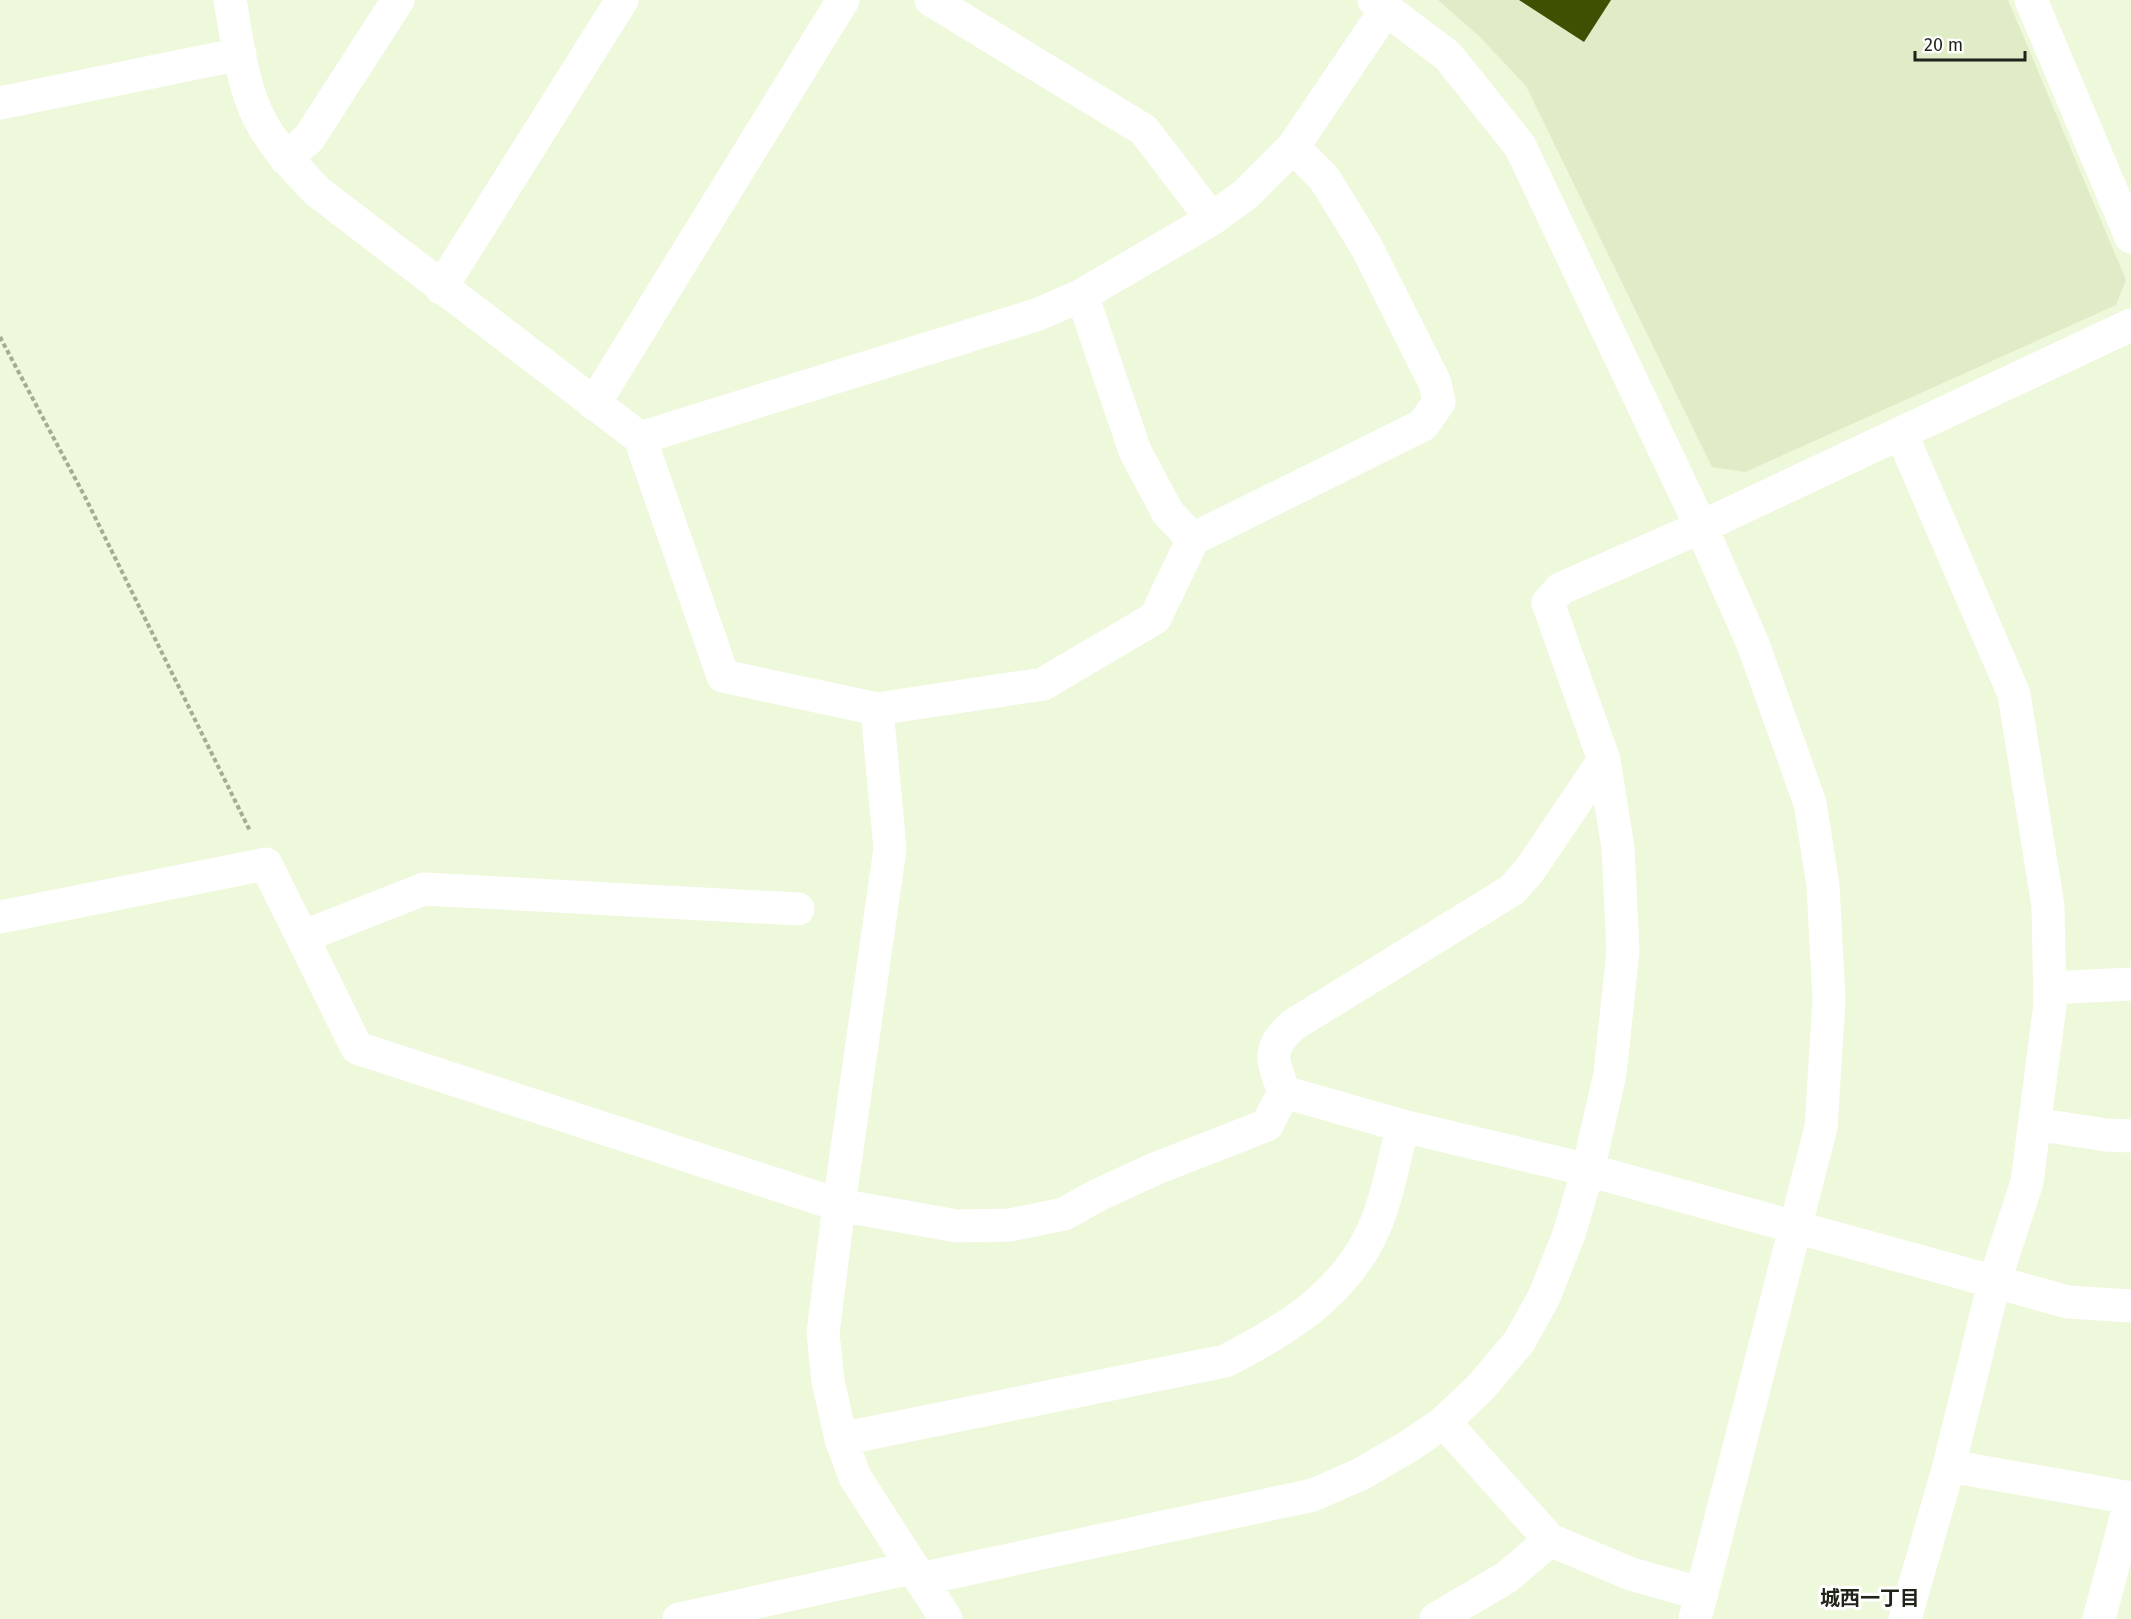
<svg xmlns="http://www.w3.org/2000/svg" width="2131" height="1619" font-family="'Fira Sans','Noto Sans JP',sans-serif">
<style>
.built{fill:#e0ebc7}
.building{fill:#405002}
.lines{fill:none;stroke-linecap:round;stroke-linejoin:round}
.path{stroke:#a4ac94;stroke-width:4;stroke-dasharray:4.5 3;stroke-linecap:butt}
.minor{stroke:#fff;stroke-width:33}
.labels{text-anchor:middle;dominant-baseline:central;stroke-width:6;stroke-linejoin:round;paint-order:stroke}
.neighbourhood-label{font-size:20px;font-weight:bold;fill:#1f2318;stroke:#fff}
</style>
<rect width="100%" height="100%" fill="#eef8da"/>
<!-- built -->
<path class="built" d="M 1438,0 L 2008,0 L 2126,280 L 2116,305 L 1745,472 L 1712,467 L 1526,86 L 1480,37 Z"/>
<!-- building -->
<path class="building" d="M 1519,0 L 1611,0 L 1584,42 Z"/>
<g class="lines">
<!-- path -->
<path class="path" d="M 0,337 L 85,497 L 250,831"/>
<!-- minor -->
<path class="minor" d="M 230,0 C 236,33 240,68 251,99 C 263,136 292,165 318,192 L 640,438 L 723,676 L 877,709 L 1043,684 L 1155,618 L 1193,539
M 931,0 L 1144,130 L 1212,219
M 1374,0 L 1448,56 L 1520,146 L 1701,527 L 1753,644 L 1810,803 L 1823,885 L 1829,1000 L 1821,1127 L 1695,1619
M 2031,0 L 2131,237
M 0,103 L 240,54
M 286,159 L 309,138 L 398,0
M 441,288 L 622,0
M 1082,295 L 1135,451 L 1168,513 L 1193,539 L 1423,425 L 1439,402 L 1435,383 L 1366,246 L 1324,178 L 1293,147
M 594,404 L 843,0
M 1901,433 L 2014,694 L 2048,906 L 2050,1005 L 2027,1182 L 1994,1283 L 1949,1466 L 1905,1619
M 640,438 L 1039,314 L 1082,295 L 1212,219 L 1246,194 L 1293,147 L 1387,8
M 877,709 L 890,849 L 839,1205 L 823,1333 L 828,1381 L 841,1439 L 855,1477 L 946,1619
M 0,917 L 266,864 L 357,1048 L 839,1205 L 957,1226 L 1010,1225 L 1064,1214 L 1098,1195 L 1157,1168 L 1267,1125 L 1284,1092 C 1272,1059 1266,1050 1293,1025 L 1512,890 L 1529,871 L 1604,760
M 302,937 L 424,889 L 798,909
M 2050,988 L 2131,984
M 1284,1092 L 1403,1126 L 1588,1170 L 2068,1302 L 2131,1306
M 2035,1124 L 2106,1135 L 2131,1136
M 1444,1422 L 1550,1540 L 1631,1574 L 1702,1594
M 841,1439 L 1225,1361 C 1283,1332 1340,1297 1370,1237 C 1387,1203 1393,1162 1403,1126
M 1949,1466 L 2131,1498
M 920,1579 L 1313,1495 L 1361,1474 L 1409,1446 L 1444,1422 L 1480,1388 L 1519,1342 L 1544,1297 L 1569,1234 L 1588,1170 L 1610,1074 L 1623,951 L 1618,848 L 1604,760 L 1548,603 L 1560,589 L 1701,527 L 2131,325
M 679,1619 L 911,1568
M 1436,1619 L 1507,1577 L 1550,1540
M 2099,1619 L 2131,1499"/>
</g>
<g class="labels">
<!-- neighbourhood labels -->
<g class="neighbourhood-label">
<text x="1870" y="1598">城西一丁目</text>
</g>
</g>
<!-- scale -->
<path d="M1915 51v9h110v-9" fill="none" stroke="#1f2318" stroke-width="3"/>
<text x="1924" y="51" font-size="18" fill="#1f2318" stroke="#ffffff" stroke-width="4.5" paint-order="stroke">20 m</text>
</svg>
